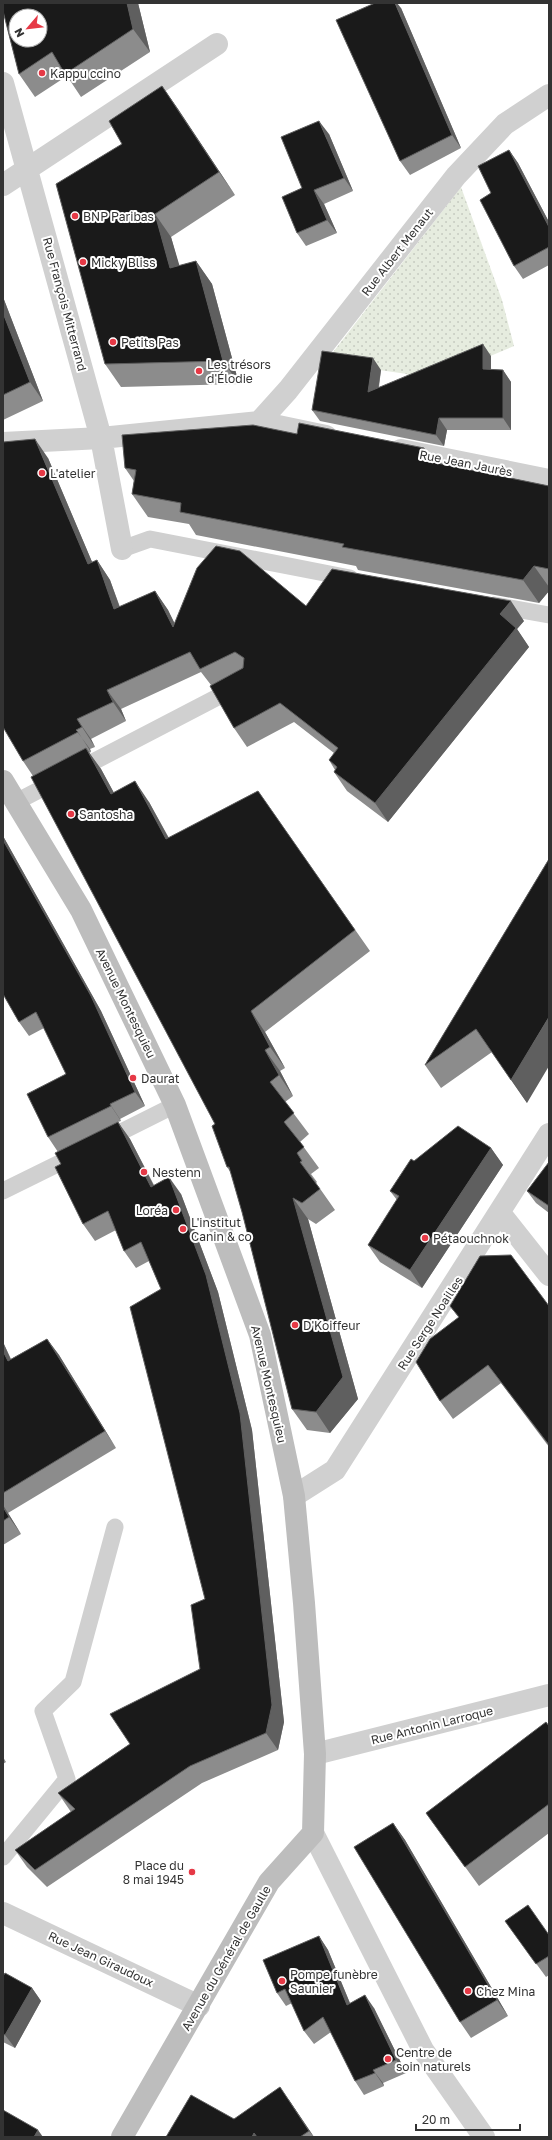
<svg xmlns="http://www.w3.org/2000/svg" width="552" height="2140" font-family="'Golos Text',sans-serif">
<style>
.grass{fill:url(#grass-dots)}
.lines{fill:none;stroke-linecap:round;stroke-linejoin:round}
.service{stroke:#d0d0d0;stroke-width:17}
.minor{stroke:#d0d0d0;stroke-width:22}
.tertiary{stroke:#d0d0d0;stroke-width:22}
.secondary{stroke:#bdbdbd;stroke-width:22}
.wall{fill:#8c8c8c}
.shaded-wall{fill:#5f5f5f}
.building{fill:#1a1a1a;stroke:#5f5f5f;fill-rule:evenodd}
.poi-dot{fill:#e63946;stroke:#fff;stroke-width:1.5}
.labels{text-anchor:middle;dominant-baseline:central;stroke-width:4;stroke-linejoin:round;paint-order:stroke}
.poi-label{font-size:12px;fill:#333;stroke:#fff;text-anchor:start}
.street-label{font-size:12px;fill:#333;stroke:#fff}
</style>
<defs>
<pattern id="grass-dots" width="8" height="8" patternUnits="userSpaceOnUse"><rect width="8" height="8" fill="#e6ecdf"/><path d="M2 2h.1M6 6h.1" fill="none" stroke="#c6cbc0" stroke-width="1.8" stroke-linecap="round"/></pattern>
</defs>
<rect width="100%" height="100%" fill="#fff"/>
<!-- grass -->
<path class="grass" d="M 461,187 L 502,300 L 514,346 L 426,383 L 398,428 L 407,374 L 331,363 L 327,360 Z"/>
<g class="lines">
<!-- service -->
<path class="service" d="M 122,549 L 150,539 L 350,578
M 494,605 L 549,615
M 16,802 L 237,687
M 103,1141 L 175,1105
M 3,1191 L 80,1153
M 3,1857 L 67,1779 L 43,1711 L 73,1682 L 115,1527"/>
<!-- minor -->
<path class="minor" d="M 3,83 L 101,438 L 122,549
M 3,185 L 217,44
M 259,422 L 288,390 L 456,176 L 505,124 L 549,95
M 3,443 L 101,438 L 259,422 L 326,436
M 401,450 L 549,480
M 500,1213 L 549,1275
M 294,1496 L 335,1470 L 549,1134
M 315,1754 L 549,1695
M 3,1913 L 199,2006"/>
<!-- tertiary -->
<path class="tertiary" d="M 313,1833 L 423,2050 L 484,2137"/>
<!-- secondary -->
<path class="secondary" d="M 3,781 L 81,910 L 175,1105 L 260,1335 L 294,1496 L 304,1603 L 315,1754 L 313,1833 L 269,1882 L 122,2137"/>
</g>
<!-- wall -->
<path class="wall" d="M 138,3 L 150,52 L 81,97 L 67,76 L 35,97 L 19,74 L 3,11 Z
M 401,8 L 461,148 L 410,175 L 400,161 Z
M 162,86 L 178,109 L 235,195 L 171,237 L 179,266 L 196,261 L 212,284 L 239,384 L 121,387 L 105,364 L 122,144 Z
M 329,134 L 353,191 L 324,204 L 337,233 L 306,246 L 297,233 L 302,188 Z
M 509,150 L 518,163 L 549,222 L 549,265 L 523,279 L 514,266 L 491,193 Z
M 3,297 L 43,401 L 3,420 Z
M 491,356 L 491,370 L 503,370 L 511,382 L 511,430 L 447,430 L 444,446 L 320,421 L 312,410 L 381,370 L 379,387 Z
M 297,434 L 424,448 L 434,462 L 549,486 L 549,591 L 539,603 L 358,570 L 356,566 L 196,535 L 189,524 L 148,517 L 132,494 L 134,481 L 125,468 Z
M 48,458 L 92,562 L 97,560 L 110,580 L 120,607 L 155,591 L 168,610 L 174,623 L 306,606 L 524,621 L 517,629 L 529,647 L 388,822 L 347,791 L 334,772 L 335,770 L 329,760 L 334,753 L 294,722 L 247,747 L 234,728 L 211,685 L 201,672 L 121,709 L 126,721 L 91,739 L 95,747 L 90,749 L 91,752 L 89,753 L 101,769 L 114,793 L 149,802 L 169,838 L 258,791 L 370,951 L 265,1032 L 285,1068 L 280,1071 L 293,1096 L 285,1102 L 309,1134 L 300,1142 L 319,1168 L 311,1174 L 317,1182 L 316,1183 L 335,1210 L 316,1224 L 308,1219 L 358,1399 L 330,1433 L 307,1430 L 292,1409 L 242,1212 L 231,1173 L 227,1167 L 215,1124 L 33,776 L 23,761 Z
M 3,836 L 101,1011 L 145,1106 L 120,1119 L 121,1121 L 118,1122 L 130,1139 L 154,1185 L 181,1194 L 218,1292 L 252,1430 L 284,1722 L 278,1750 L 202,1783 L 47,1887 L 27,1867 L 15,1850 L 71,1812 L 58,1793 L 130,1744 L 200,1669 L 205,1599 L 161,1289 L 149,1261 L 136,1268 L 124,1251 L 116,1230 L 95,1241 L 83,1224 L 61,1164 L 58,1152 L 48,1137 L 66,1074 L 44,1028 L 29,1036 L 19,1022 L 3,994 Z
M 549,859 L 527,1103 L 492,1052 L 441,1088 L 425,1065 Z
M 491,1148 L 503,1165 L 422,1288 L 380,1262 L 368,1245 L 397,1200 L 390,1191 Z
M 549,1162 L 549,1213 L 536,1203 L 527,1191 Z
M 450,1306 L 549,1306 L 549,1447 L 501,1383 L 453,1419 L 440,1401 L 459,1318 Z
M 47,1339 L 59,1355 L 116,1448 L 8,1513 L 21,1534 L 3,1545 L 3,1342 L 11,1359 Z
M 549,1726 L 549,1833 L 479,1886 L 426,1813 Z
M 3,1757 L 6,1762 L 3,1764 Z
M 393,1823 L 405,1840 L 508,2016 L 471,2038 L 460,2022 Z
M 505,1921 L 549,1935 L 549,1975 L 546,1977 Z
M 319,1936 L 328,1950 L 350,2003 L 374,2008 L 406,2073 L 383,2083 L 384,2086 L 364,2095 L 355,2081 L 331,2032 L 314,2044 L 304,2031 L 292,2003 L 286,2006 L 277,1993 Z
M 3,1976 L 32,1988 L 41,2001 L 15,2048 L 3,2042 Z
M 289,2100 L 314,2137 L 166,2137 L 234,2119 Z"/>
<!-- shaded-wall -->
<path class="shaded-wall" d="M 127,3 L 138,3 L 150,52 L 133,29 Z
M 395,3 L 397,3 L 401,8 L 461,148 L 452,135 Z
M 162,86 L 178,109 L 235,195 L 219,172 Z
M 319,121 L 329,134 L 353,191 L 344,178 Z
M 509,150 L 518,163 L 549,222 L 549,227 Z
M 314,190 L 324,204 L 337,233 L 327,220 Z
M 155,214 L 171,237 L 187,291 L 170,268 Z
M 196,261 L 212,284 L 239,384 L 223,361 Z
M 3,297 L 43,401 L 30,382 L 3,313 Z
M 483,344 L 491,356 L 491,381 L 483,369 Z
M 373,358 L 381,370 L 376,404 L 368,392 Z
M 503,370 L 511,382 L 511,430 L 503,418 Z
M 439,418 L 447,430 L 444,446 L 436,435 Z
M 35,439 L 48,458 L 101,583 L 88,564 Z
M 424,448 L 440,471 L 422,460 Z
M 97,560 L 110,580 L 127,628 L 114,609 Z
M 534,566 L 549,587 L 549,591 L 539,603 L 523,580 Z
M 155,591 L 168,610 L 186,646 L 173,627 Z
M 511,601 L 524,621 L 517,629 L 529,647 L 388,822 L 375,803 L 500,614 Z
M 107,690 L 121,709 L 126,721 L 113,702 Z
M 77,719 L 91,739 L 95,747 L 82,727 Z
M 76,730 L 90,749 L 91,752 L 78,732 Z
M 86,748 L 101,769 L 126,815 L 111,794 Z
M 135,781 L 149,802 L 181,861 L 166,839 Z
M 3,836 L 101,1011 L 145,1106 L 135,1092 L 3,840 Z
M 251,1011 L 265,1032 L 285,1068 L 270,1047 Z
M 549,1017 L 549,1066 L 527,1103 L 511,1080 Z
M 265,1050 L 280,1071 L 293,1096 L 279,1075 Z
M 110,1104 L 120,1119 L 121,1121 L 111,1106 Z
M 118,1122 L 130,1139 L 163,1204 L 151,1187 Z
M 491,1148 L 503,1165 L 422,1288 L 410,1270 Z
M 169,1177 L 181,1194 L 218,1292 L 252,1430 L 284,1722 L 278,1750 L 266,1733 Z
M 293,1198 L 308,1219 L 358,1399 L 330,1433 L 316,1412 Z
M 47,1339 L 59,1355 L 116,1448 L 105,1431 Z
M 3,1342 L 19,1378 L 8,1361 L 3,1351 Z
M 3,1505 L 8,1513 L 21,1534 L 9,1517 L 3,1507 Z
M 393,1823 L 405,1840 L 508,2016 L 497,2000 Z
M 319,1936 L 328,1950 L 356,2018 L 347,2005 Z
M 32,1988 L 41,2001 L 15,2048 L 5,2035 Z
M 365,1995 L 374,2008 L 406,2073 L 396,2060 Z
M 373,2070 L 383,2083 L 384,2086 L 375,2073 Z
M 280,2087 L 289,2100 L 314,2137 L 309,2131 Z
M 38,2130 L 43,2137 L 34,2137 Z
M 254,2133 L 257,2137 L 252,2137 Z"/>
<!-- building -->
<path class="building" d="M 3,3 L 127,3 L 133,29 L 65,74 L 52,52 L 19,74 L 3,11 ZM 16,16 L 40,16 L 40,40 L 16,40 Z
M 375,3 L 395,3 L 452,135 L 400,161 L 336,20 Z
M 162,86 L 219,172 L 155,214 L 170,268 L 196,261 L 223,361 L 105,364 L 56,184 L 122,144 L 109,121 Z
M 319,121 L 344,178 L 314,190 L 327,220 L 297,233 L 282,197 L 302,188 L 281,137 Z
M 509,150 L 549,227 L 549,247 L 514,266 L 480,200 L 491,193 L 478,166 Z
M 3,313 L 30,382 L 3,395 Z
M 483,344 L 483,369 L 503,370 L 503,418 L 439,418 L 436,435 L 312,410 L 322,351 L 373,358 L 368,392 Z
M 299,423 L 424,448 L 422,460 L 549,486 L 549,569 L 534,566 L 523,580 L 342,547 L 344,544 L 180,512 L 181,503 L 132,494 L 136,470 L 125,468 L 122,435 L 253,425 L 297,434 Z
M 35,439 L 88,564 L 97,560 L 114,609 L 155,591 L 173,627 L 197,568 L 216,546 L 240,551 L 306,606 L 332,569 L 511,601 L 500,614 L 516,628 L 375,803 L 334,772 L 337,767 L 329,760 L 338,748 L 280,703 L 234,728 L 210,686 L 243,668 L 244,658 L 235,652 L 200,669 L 190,652 L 107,690 L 113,702 L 77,719 L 82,727 L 76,730 L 78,732 L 23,761 L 3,727 L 3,442 Z
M 86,748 L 111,794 L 135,781 L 166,839 L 258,791 L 355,930 L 251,1011 L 270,1047 L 265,1050 L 279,1075 L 270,1082 L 294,1113 L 284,1122 L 304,1147 L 297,1153 L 302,1161 L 300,1162 L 320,1189 L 302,1203 L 293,1198 L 343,1377 L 316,1412 L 292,1409 L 242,1212 L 229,1167 L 227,1167 L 212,1126 L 215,1124 L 31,777 Z
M 3,840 L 91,996 L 135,1092 L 110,1104 L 111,1106 L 48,1137 L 27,1094 L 66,1074 L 36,1012 L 19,1022 L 3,994 Z
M 549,859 L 549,1017 L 511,1080 L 476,1029 L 425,1065 Z
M 118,1122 L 151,1187 L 169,1177 L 206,1275 L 240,1413 L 272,1705 L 266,1733 L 190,1766 L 35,1870 L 15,1850 L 75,1809 L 58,1793 L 130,1744 L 110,1714 L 200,1669 L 191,1605 L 205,1599 L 130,1307 L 161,1289 L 141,1242 L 124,1251 L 108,1211 L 83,1224 L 55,1167 L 61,1164 L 55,1153 Z
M 458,1126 L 491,1148 L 410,1270 L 368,1245 L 399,1196 L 390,1191 L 411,1159 L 414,1161 Z
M 549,1162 L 549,1206 L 527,1191 Z
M 511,1255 L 549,1306 L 549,1445 L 488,1365 L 440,1401 L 416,1362 L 430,1339 L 459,1317 L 450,1306 L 480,1256 Z
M 47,1339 L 105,1431 L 3,1493 L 3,1351 L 8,1361 Z
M 3,1507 L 9,1517 L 3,1521 Z
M 546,1722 L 549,1726 L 549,1804 L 465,1867 L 426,1813 Z
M 393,1823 L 497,2000 L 460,2022 L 354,1847 Z
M 528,1905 L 549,1935 L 549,1956 L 536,1964 L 505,1921 Z
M 319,1936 L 347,2005 L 365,1995 L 396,2060 L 373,2070 L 375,2073 L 355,2081 L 323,2017 L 304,2031 L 285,1989 L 277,1993 L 263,1960 Z
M 5,1973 L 32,1988 L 5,2035 L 3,2034 L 3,1976 Z
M 280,2087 L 309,2131 L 300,2137 L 257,2137 L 254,2133 L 252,2137 L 166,2137 L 191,2095 L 234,2119 Z
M 3,2110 L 38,2130 L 34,2137 L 3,2137 Z"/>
<!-- markers -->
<g class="poi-dot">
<circle cx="42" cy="73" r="4"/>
<circle cx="75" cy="216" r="4"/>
<circle cx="83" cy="262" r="4"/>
<circle cx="113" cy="342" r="4"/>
<circle cx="199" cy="371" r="4"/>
<circle cx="42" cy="473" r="4"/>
<circle cx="71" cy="814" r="4"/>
<circle cx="133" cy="1078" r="4"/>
<circle cx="144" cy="1172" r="4"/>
<circle cx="176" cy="1210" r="4"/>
<circle cx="183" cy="1229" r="4"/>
<circle cx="425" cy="1238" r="4"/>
<circle cx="295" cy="1325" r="4"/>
<circle cx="192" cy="1872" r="4"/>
<circle cx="282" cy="1981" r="4"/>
<circle cx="468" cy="1991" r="4"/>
<circle cx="388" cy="2059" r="4"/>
</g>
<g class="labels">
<!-- poi labels -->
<g class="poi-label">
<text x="50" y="73">Kappu ccino</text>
<text x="83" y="216">BNP Paribas</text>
<text x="91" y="262">Micky Bliss</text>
<text x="121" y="342">Petits Pas</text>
<text x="207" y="364">Les trésors<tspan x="207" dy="14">d'Élodie</tspan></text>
<text x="50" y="473">L'atelier</text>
<text x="79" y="814">Santosha</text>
<text x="141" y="1078">Daurat</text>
<text x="152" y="1172">Nestenn</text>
<text x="168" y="1210" text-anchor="end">Loréa</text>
<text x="191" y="1222">L'institut<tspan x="191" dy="14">Canin &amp; co</tspan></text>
<text x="433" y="1238">Pétaouchnok</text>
<text x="303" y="1325">D'Koiffeur</text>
<text x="184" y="1865" text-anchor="end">Place du<tspan x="184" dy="14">8 mai 1945</tspan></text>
<text x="290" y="1974">Pompe funèbre<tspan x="290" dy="14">Saunier</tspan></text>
<text x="476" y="1991">Chez Mina</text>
<text x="396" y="2052">Centre de<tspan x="396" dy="14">soin naturels</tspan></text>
</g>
<!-- street labels -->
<g class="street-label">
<text transform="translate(397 252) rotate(-52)">Rue Albert Menaut</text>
<text transform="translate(65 304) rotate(75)">Rue François Mitterrand</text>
<text transform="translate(466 463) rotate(11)">Rue Jean Jaurès</text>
<text transform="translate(126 1003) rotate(64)">Avenue Montesquieu</text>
<text transform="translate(430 1323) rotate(-57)">Rue Serge Noailles</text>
<text transform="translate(269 1384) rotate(77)">Avenue Montesquieu</text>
<text transform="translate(432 1725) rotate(-14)">Rue Antonin Larroque</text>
<text transform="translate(226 1958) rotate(-60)">Avenue du Général de Gaulle</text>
<text transform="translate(101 1959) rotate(25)">Rue Jean Giraudoux</text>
</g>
</g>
<!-- border -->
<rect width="552" height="2140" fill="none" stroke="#333333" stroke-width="8"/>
<!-- north arrow -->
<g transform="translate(28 28) rotate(242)"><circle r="19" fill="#ffffff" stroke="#adadad"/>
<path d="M0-3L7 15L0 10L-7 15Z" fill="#e63946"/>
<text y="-6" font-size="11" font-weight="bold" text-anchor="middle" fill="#333333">N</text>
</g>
<!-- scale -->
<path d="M416 2124v6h104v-6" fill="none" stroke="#333333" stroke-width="2"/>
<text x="422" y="2124" font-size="12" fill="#333333" stroke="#ffffff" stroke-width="3" paint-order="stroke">20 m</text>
</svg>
